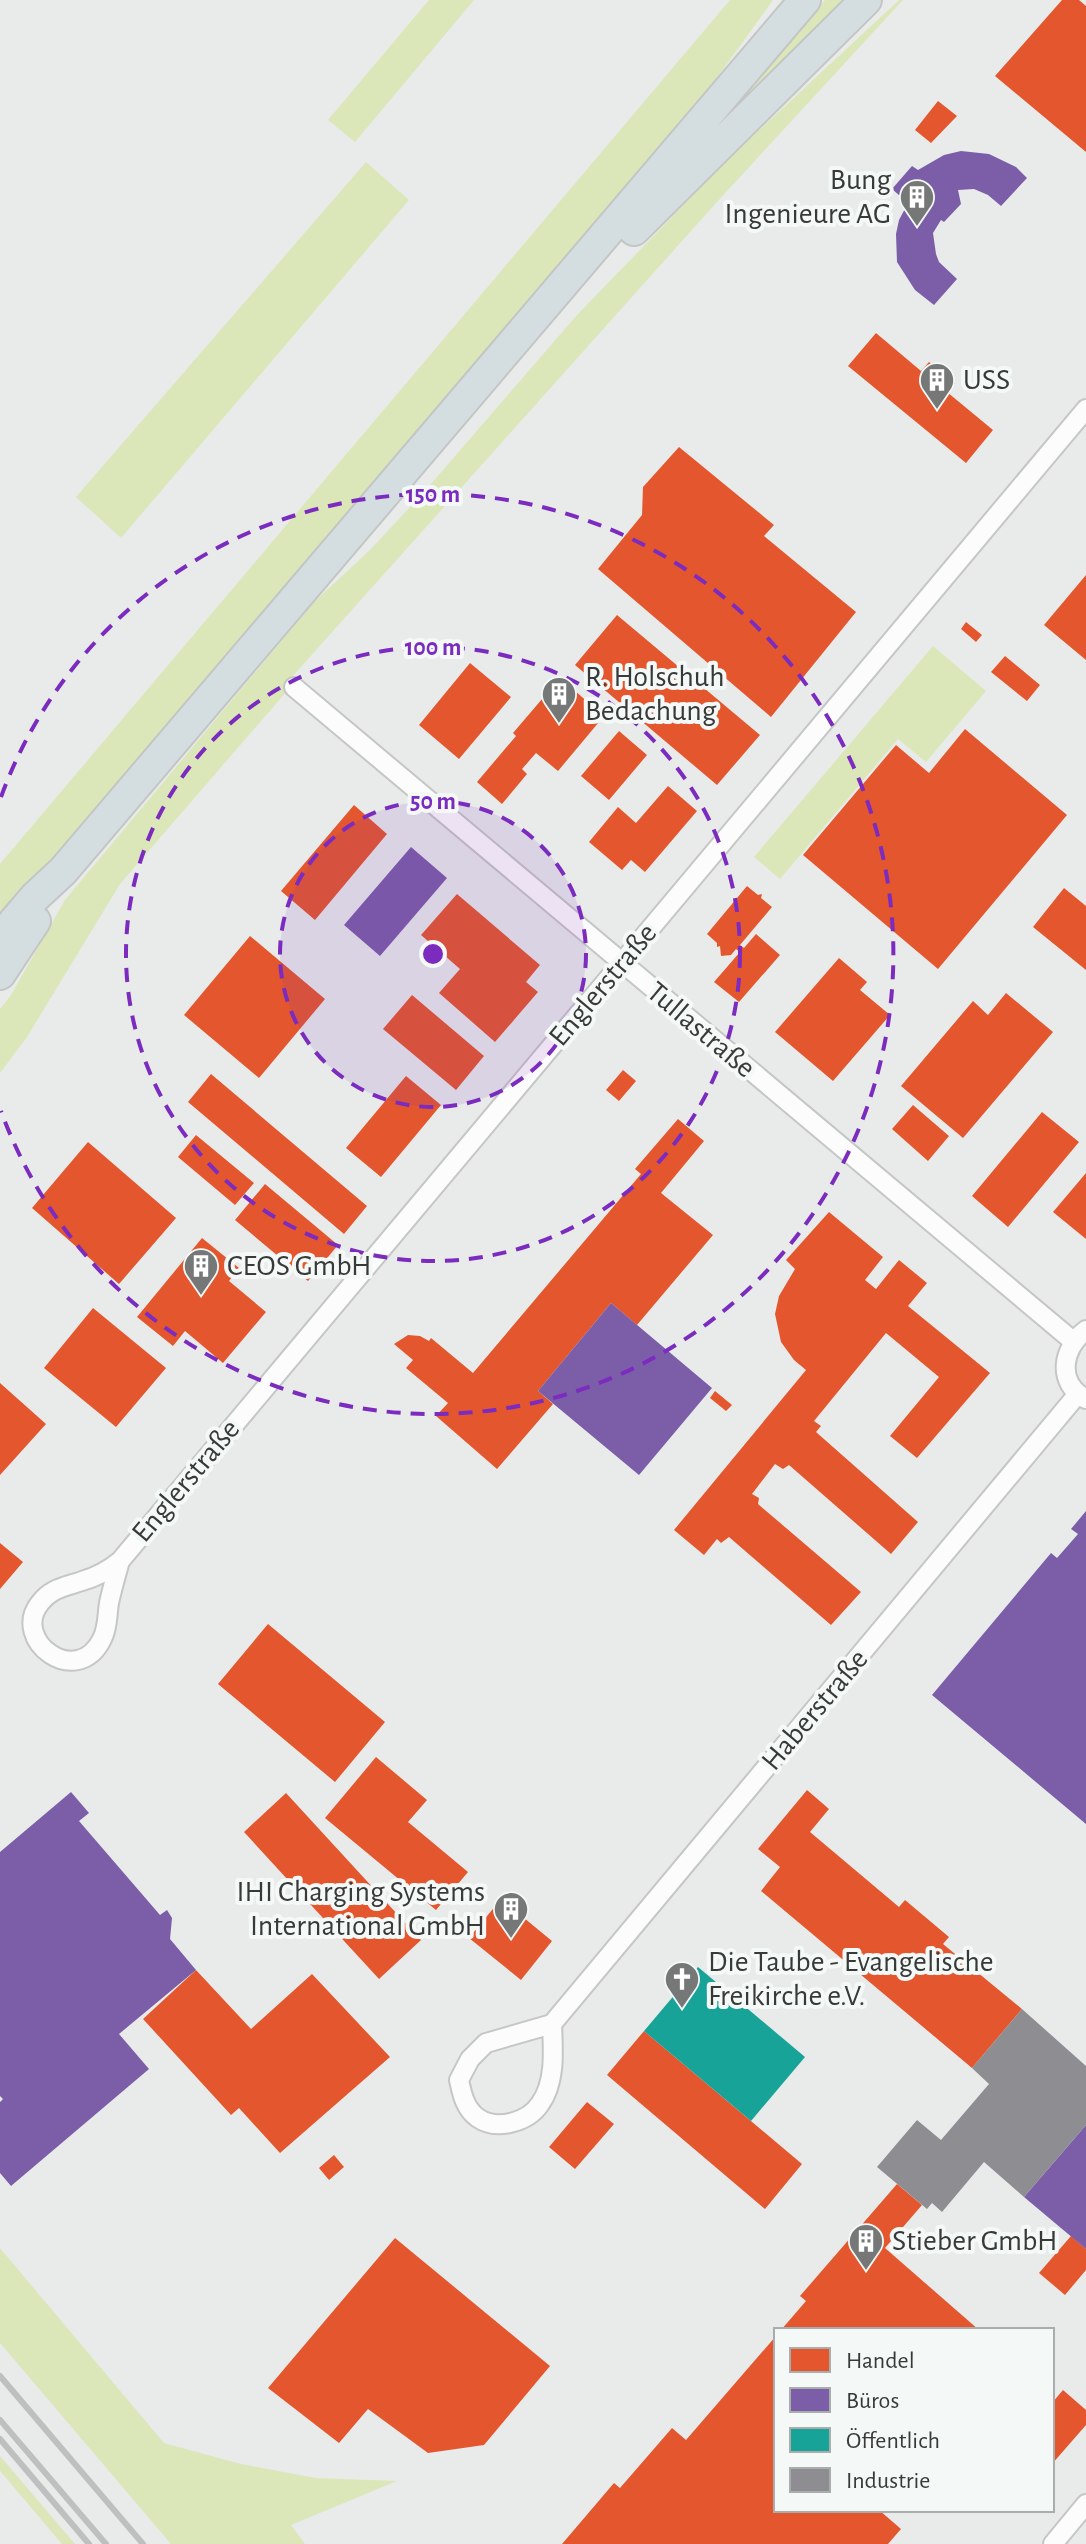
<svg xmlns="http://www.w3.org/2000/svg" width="1086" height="2544" font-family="'Alegreya Sans',sans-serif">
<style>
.green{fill:#dbe7b9}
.shops{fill:#e4572e}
.offices{fill:#7b5ea7}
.public{fill:#17a398}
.industry{fill:#8d8d92}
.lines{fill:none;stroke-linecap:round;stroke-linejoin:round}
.street-casing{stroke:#c5c6c6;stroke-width:22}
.primary-casing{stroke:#c4c5c5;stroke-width:34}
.street{stroke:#fcfcfc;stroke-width:18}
.primary{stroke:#d4dee0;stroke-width:30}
.rail{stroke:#bec0c0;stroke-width:6}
.ring{fill:none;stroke:#7b2cbf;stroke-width:4;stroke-dasharray:14 10}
.labels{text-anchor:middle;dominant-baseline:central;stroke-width:8;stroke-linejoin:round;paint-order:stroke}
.poi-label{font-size:30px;fill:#383a3a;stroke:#f4f9f8;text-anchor:start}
.street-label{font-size:30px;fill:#383a3a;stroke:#f4f9f8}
.centre{fill:#7b2cbf;stroke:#f4f9f8;stroke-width:4}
.ring-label{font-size:24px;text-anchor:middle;font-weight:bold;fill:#7b2cbf;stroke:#f4f9f8;stroke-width:8;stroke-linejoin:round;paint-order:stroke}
</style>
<rect width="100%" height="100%" fill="#e8ebea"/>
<!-- green -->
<path class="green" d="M 429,0 L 474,0 L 355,142 L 328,120 Z
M 730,0 L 773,0 L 706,93 L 0,921 L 0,864 Z
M 825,0 L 845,0 L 713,132 Z
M 899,0 L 903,0 L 716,203 L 291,678 L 287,691 L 120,884 L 27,1037 L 0,1073 L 0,1009 L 11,995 L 65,900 L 313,603 L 370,550 L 424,492 L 577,315 L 728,159 Z
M 366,162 L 409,200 L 121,538 L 76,497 Z
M 933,646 L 986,691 L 926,762 L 898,739 L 780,879 L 754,857 Z
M 0,2248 L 164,2443 L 241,2464 L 316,2478 L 397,2481 L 291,2525 L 305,2544 L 171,2544 L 0,2343 Z
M 0,2456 L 75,2544 L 62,2544 L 0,2471 Z"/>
<!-- shops -->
<path class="shops" d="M 1062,0 L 1079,0 L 1086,6 L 1086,152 L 995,76 Z
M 938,101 L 957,116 L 931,143 L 915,130 Z
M 876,333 L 921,371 L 929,362 L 955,383 L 947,392 L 993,430 L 966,463 L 848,366 Z
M 679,447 L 774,525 L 764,536 L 856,612 L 771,717 L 598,569 L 642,515 L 643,487 Z
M 1086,575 L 1086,660 L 1044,625 Z
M 617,615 L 760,735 L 717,785 L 575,665 Z
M 966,622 L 982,635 L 976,642 L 961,629 Z
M 1005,656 L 1040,685 L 1027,701 L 991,672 Z
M 470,663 L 511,697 L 459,759 L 419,725 Z
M 560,678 L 604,716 L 558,771 L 536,753 L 522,769 L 527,774 L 502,804 L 477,782 L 516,736 L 513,733 Z
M 965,729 L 1067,815 L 938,969 L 803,855 L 896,745 L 929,773 Z
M 619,731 L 647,755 L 609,800 L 581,776 Z
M 668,786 L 697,811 L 645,872 L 631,860 L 622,870 L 589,842 L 618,807 L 636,823 Z
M 354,805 L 387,834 L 315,920 L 281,891 Z
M 747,886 L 758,895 L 762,894 L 761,898 L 772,907 L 740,945 L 744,948 L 756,934 L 780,955 L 739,1002 L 714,982 L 740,952 L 736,949 L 731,955 L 721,956 L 720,946 L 717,947 L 717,943 L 707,934 Z
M 1064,888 L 1086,906 L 1086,970 L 1033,927 Z
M 457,894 L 540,965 L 526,982 L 538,992 L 495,1042 L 439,993 L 460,969 L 421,935 Z
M 250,936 L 325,999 L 259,1078 L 184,1015 Z
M 839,958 L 867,982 L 860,990 L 890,1015 L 833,1081 L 775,1032 Z
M 1006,993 L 1053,1032 L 963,1138 L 901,1086 L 973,1001 L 988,1015 Z
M 412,995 L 484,1056 L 456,1090 L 383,1029 Z
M 623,1070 L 636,1081 L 619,1101 L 606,1090 Z
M 211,1074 L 367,1206 L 344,1234 L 188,1102 Z
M 406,1076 L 441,1105 L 381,1177 L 346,1148 Z
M 913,1105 L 949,1136 L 928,1161 L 892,1129 Z
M 1042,1112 L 1079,1142 L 1008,1227 L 972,1196 Z
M 678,1119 L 704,1141 L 661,1193 L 713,1235 L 637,1325 L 611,1303 L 538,1391 L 553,1404 L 497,1469 L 436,1416 L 448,1403 L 406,1368 L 413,1360 L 394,1344 L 408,1335 L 420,1336 L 429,1341 L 431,1338 L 473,1373 L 641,1174 L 635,1169 Z
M 196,1135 L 254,1183 L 235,1205 L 178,1157 Z
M 88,1142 L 176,1218 L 119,1284 L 32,1208 Z
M 1086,1173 L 1086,1239 L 1053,1212 Z
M 265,1184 L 338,1245 L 308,1281 L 235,1220 Z
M 829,1212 L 883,1257 L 865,1280 L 876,1289 L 899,1260 L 927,1283 L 908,1306 L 990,1373 L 917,1458 L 890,1436 L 939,1377 L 886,1333 L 814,1421 L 821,1426 L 816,1432 L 918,1522 L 891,1554 L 789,1465 L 783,1469 L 775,1464 L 752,1494 L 759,1498 L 758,1504 L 861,1592 L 831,1625 L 729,1537 L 721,1543 L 717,1539 L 704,1555 L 674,1530 L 806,1370 L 794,1360 L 781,1342 L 775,1314 L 779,1296 L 795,1269 L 786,1260 Z
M 202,1238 L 239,1268 L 229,1281 L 266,1312 L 223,1363 L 185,1331 L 173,1346 L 137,1317 Z
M 93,1308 L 166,1368 L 116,1427 L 44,1368 Z
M 0,1383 L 46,1424 L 0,1475 Z
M 715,1391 L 732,1405 L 726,1411 L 710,1398 Z
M 0,1543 L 23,1562 L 0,1589 Z
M 268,1624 L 385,1722 L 335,1782 L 218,1684 Z
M 376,1757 L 427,1800 L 408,1822 L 468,1872 L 436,1910 L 325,1818 Z
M 807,1790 L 829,1809 L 810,1832 L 899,1907 L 905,1900 L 949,1937 L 943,1944 L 1022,2009 L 972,2068 L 761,1891 L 780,1867 L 758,1849 Z
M 286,1793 L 421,1940 L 379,1979 L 244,1832 Z
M 501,1899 L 552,1941 L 521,1980 L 469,1938 Z
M 196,1970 L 251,2029 L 312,1974 L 390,2057 L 280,2153 L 239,2108 L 231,2115 L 143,2019 Z
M 644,2031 L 802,2164 L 765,2209 L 607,2075 Z
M 587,2102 L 614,2124 L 575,2169 L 549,2147 Z
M 334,2155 L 344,2167 L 329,2180 L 319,2168 Z
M 897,2184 L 922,2205 L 885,2248 L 979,2330 L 781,2330 L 806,2301 L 800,2296 Z
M 1071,2236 L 1086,2249 L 1086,2270 L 1065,2295 L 1039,2273 Z
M 395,2238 L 550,2366 L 484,2445 L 428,2453 L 368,2409 L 339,2443 L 268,2388 Z
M 776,2336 L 776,2510 L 879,2510 L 901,2529 L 888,2544 L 562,2544 L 614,2483 L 620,2488 L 672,2428 L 686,2440 Z
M 1063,2390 L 1086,2410 L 1086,2425 L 1052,2464 L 1052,2403 Z"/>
<!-- offices -->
<path class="offices" d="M 961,151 L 989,154 L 1016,167 L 1027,178 L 1001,206 L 988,195 L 974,189 L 958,190 L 961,204 L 944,222 L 941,220 L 933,233 L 936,254 L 939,262 L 957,279 L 934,305 L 915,290 L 897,262 L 896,234 L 899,220 L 908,203 L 892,189 L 912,166 L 918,170 L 944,155 Z
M 411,847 L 447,878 L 380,956 L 344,925 Z
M 611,1303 L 712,1388 L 639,1475 L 538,1391 Z
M 1086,1511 L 1086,1824 L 932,1695 L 1051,1553 L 1057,1558 L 1078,1534 L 1071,1529 Z
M 71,1792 L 89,1813 L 79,1821 L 160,1915 L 167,1910 L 172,1918 L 170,1939 L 196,1970 L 119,2034 L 149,2069 L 11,2186 L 0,2173 L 0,2102 L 3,2099 L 0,2096 L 0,1852 Z
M 1086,2125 L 1086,2249 L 1024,2197 Z"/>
<!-- public -->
<path class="public" d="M 698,1967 L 805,2057 L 751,2121 L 644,2031 Z"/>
<!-- industry -->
<path class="industry" d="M 1022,2009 L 1086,2066 L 1086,2125 L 1024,2197 L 984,2162 L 942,2212 L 932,2203 L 927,2209 L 877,2167 L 917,2120 L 941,2140 L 989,2084 L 972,2068 Z"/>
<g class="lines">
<!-- street casing -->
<g class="street-casing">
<path id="street" d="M 294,687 L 1073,1341
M 1086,1330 C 1062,1348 1056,1383 1086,1399
M 120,1561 C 116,1575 112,1589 109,1603 C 107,1615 108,1628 102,1639 C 77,1690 10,1640 40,1603 C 51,1588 65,1587 82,1581 C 96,1577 109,1570 120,1561 L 1086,409
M 552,2024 C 553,2050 556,2082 540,2104 C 528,2122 497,2131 478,2118 C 465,2109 462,2094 459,2080 L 470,2059 L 486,2043 L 552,2024 L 1077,1395
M 1053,2544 L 1086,2504"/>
</g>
<!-- primary casing -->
<g class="primary-casing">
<path id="primary" d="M 634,230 L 866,0
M 0,938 L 35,897 L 63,871 L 805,0
M 0,974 L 35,921"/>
</g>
<!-- street -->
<use href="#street" class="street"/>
<!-- primary -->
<use href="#primary" class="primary"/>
<!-- rail -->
<path class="rail" d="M 0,2376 L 143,2544
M 0,2420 L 106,2544
M 0,2439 L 89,2544"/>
</g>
<!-- distance rings -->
<circle cx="433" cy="954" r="153" fill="#7b2cbf" fill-opacity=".12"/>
<g class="ring">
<circle cx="433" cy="954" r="153"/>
<circle cx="433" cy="954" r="307"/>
<path d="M1 797A460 460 0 1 1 1 1111"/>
</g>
<!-- icons -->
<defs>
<g id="building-pin" transform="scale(1.8)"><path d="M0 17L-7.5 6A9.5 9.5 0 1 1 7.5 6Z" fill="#767878" stroke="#f4f9f8"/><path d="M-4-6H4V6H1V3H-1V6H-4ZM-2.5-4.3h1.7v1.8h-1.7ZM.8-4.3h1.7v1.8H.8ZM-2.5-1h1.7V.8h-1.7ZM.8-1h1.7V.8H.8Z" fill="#fff"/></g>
<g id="church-pin" transform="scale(1.8)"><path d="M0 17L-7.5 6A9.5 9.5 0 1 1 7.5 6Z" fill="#767878" stroke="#f4f9f8"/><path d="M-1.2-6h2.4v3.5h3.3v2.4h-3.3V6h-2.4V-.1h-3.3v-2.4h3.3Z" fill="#fff"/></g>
</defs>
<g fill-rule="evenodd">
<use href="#building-pin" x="917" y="197"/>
<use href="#building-pin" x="937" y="380"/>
<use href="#building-pin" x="559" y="694"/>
<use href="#building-pin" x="201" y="1266"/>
<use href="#building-pin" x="511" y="1909"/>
<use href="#church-pin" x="682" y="1979"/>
<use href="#building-pin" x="866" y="2241"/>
</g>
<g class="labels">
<!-- poi labels -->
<g class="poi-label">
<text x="891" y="180" text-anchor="end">Bung<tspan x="891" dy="34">Ingenieure AG</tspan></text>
<text x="963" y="380">USS</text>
<text x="585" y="677">R. Holschuh<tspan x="585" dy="34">Bedachung</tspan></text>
<text x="227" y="1266">CEOS GmbH</text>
<text x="485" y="1892" text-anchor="end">IHI Charging Systems<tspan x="485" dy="34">International GmbH</tspan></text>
<text x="708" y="1962">Die Taube - Evangelische<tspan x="708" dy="34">Freikirche e.V.</tspan></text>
<text x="892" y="2241">Stieber GmbH</text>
</g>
<!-- street labels -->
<g class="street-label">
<text transform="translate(603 985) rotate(-50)">Englerstraße</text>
<text transform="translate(701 1030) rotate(40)">Tullastraße</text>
<text transform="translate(186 1481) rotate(-50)">Englerstraße</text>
<text transform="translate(815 1710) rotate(-50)">Haberstraße</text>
</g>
</g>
<circle cx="433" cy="954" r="12" class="centre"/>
<g class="ring-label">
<text x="433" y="502">150 m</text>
<text x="433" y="655">100 m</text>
<text x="433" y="809">50 m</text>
</g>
<!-- legend -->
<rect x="774" y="2328" width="280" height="184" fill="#f4f9f8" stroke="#a9adac" stroke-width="2"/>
<rect x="790" y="2348" width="40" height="24" fill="#e4572e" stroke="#a9adac" stroke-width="2"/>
<text x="846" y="2368" font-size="24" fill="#383a3a">Handel</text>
<rect x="790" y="2388" width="40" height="24" fill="#7b5ea7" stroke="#a9adac" stroke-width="2"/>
<text x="846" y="2408" font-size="24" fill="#383a3a">Büros</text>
<rect x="790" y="2428" width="40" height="24" fill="#17a398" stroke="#a9adac" stroke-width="2"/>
<text x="846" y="2448" font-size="24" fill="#383a3a">Öffentlich</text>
<rect x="790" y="2468" width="40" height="24" fill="#8d8d92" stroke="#a9adac" stroke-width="2"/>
<text x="846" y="2488" font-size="24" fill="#383a3a">Industrie</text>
</svg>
